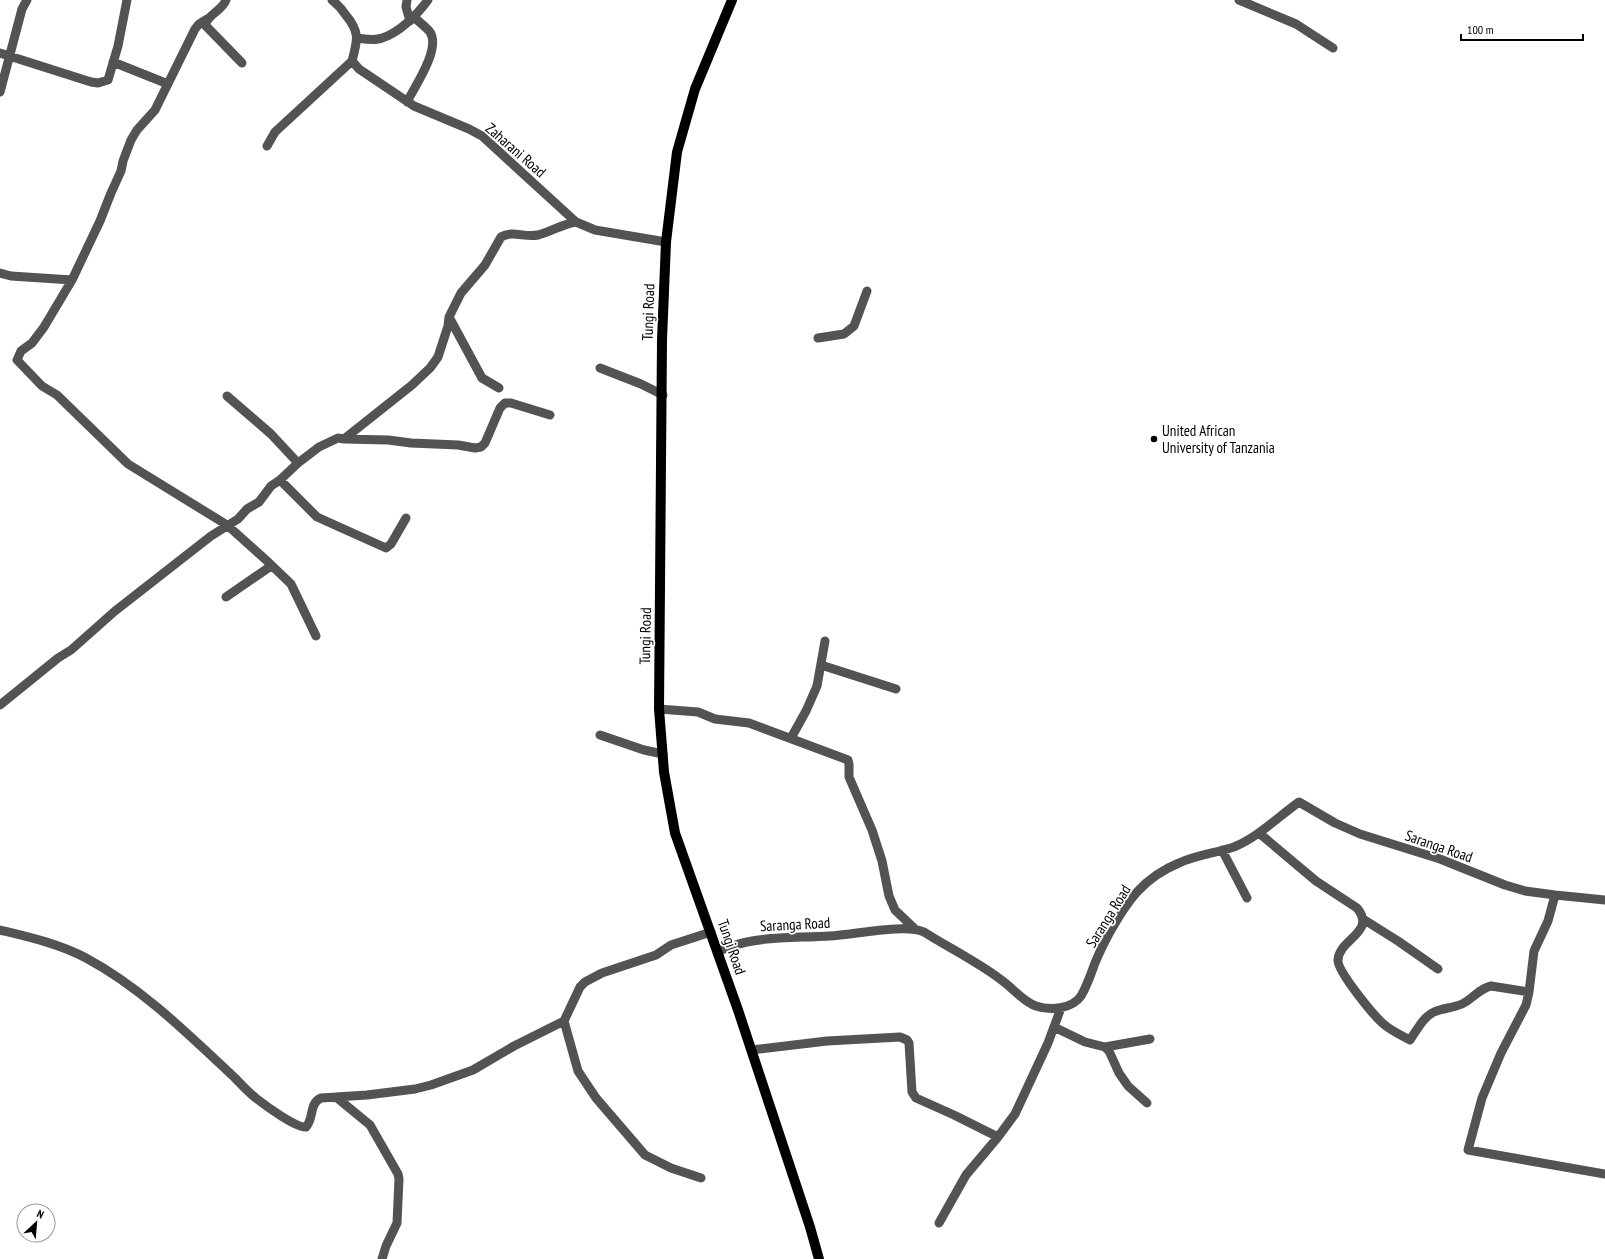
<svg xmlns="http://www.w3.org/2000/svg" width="1605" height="1259" font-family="'PT Sans Narrow',sans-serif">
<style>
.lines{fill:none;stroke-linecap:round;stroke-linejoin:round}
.minor{stroke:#535353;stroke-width:9}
.major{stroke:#000;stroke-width:10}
.poi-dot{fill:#000;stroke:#fff;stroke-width:1.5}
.labels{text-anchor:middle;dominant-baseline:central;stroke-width:3.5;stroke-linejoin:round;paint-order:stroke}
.street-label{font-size:15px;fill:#000;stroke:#fff}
.poi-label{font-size:15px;fill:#000;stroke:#fff;text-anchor:start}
</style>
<rect width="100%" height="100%" fill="#fff"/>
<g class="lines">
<!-- minor -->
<path class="minor" d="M 226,0 C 222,11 208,14 205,25 L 242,63
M 332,0 C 337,4 341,8 345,14 C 360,32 358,39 352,61 L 359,69 L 414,106 L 469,129 L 482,136 L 576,222 L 595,230 L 666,242
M 407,0 L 406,7 L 410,21
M 1239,0 L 1296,24 L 1333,48
M 207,19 L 199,24 L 195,29 L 155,110 L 137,130 L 131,140 L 123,161 L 121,171 L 111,193 L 100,221 L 72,280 L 44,327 L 32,343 L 21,351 L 17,360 L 42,386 L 57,395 L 128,464 L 227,525 L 266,560 L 291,584 L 316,636
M 357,38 C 365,39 375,41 382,38 C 399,33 418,14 428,0
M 0,53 L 91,82 L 98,83 L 108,80 L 118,46 L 127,0
M 113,62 L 168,84
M 0,92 L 22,9 L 27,0
M 407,102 C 415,86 441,49 430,32 C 426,27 419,22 414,17
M 267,146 L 275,132 L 352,61
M 0,273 L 11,276 L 72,280
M 449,317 L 482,378 L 499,388
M 818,338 L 844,334 L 854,326 L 867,291
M 600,368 L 641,384 L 663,395
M 227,396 L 271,434 L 298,463
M 344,439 L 412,385 L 430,368 L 438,357 L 448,326 L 449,317 L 461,293 L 485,265 L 501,237 C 513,230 525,238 538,235 C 551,232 562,224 576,222
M 280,480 L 317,517 L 386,548 L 391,544 L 406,518
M 226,597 L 271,566
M 821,665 L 896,689
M 0,705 L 58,658 L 71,650 L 115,611 L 211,536 L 238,519 L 247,509 L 259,502 L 271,486 L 280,480 L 298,463 L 319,447 L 338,438 L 344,439 L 388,440 L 411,443 L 458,445 L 475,448 L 481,447 L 485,443 L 500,408 L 505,403 L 511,403 L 550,415
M 659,709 L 698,712 L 715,719 L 749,723 L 848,760 L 849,764 L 849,777 L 872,830 L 882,861 L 889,896 L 895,910 L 915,929
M 600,735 L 644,750 L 663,754
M 791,738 L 806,711 L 817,686 L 825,641
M 1259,833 L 1316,881 L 1357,908 C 1377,932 1339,939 1338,960 C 1337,971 1376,1019 1386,1026 C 1394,1032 1402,1036 1410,1040 C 1417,1030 1423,1017 1434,1012 C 1443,1008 1453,1008 1462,1004 C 1473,999 1478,989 1491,986 L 1529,992
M 1222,850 L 1247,898
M 1555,895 L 1548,921 L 1534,951 L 1529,992 L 1526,1005 L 1501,1053 L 1482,1098 L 1468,1150 L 1605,1174
M 1363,919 L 1398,941 L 1438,969
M 0,930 C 29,937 60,944 86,958 C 142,988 189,1035 235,1078 C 242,1085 249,1093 257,1099 C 266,1106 296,1128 306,1127 C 314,1119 309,1103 321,1098 L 367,1095 L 415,1089 L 431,1085 L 473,1070 L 514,1046 L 564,1021
M 718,951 C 727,948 737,944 747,942 C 774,936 803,938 830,936 C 853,935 906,923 924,932 C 949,948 976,961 1000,979 C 1012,987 1022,1001 1036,1006 C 1050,1011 1072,1009 1081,996 C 1087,986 1091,974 1095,963 C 1104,941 1121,910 1137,892 C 1148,880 1164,869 1179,863 C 1196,855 1216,853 1234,847 C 1258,837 1278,817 1299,802 L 1335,823 L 1360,834 L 1440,859 L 1505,885 L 1525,891 L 1555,895 L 1605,900
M 1054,1027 L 1085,1042 L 1105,1047 L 1109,1051 L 1119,1073 L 1128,1086 L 1147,1103
M 1105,1047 L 1150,1039
M 751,1050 L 827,1041 L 900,1037 L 907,1040 L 909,1043 L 912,1092 L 916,1098 L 954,1115 L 998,1137
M 336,1097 L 370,1125 L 398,1174 L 399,1179 L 397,1223 L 386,1246 L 382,1259
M 701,1178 L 671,1168 L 645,1155 L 633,1141 L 596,1098 L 578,1071 L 564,1021 L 580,987 L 585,982 L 602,973 L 656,955 L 671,945 L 711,932
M 939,1223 L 966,1175 L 998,1137 L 1015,1114 L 1048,1043 L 1061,1008"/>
<!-- major -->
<path class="major" d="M 732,0 L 695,89 L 677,152 L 666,242 L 662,340 L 659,709 L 664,772 L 675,833 L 738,1010 L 810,1227 L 819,1259"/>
</g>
<!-- markers -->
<circle class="poi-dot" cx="1154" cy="439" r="4"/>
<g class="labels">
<!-- street labels -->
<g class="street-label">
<text transform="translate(516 150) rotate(41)">Zaharani Road</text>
<text transform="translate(648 312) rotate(-88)">Tungi Road</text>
<text transform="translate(645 636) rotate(-89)">Tungi Road</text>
<text transform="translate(1439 846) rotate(19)">Saranga Road</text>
<text transform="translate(1108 916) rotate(-58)">Saranga Road</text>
<text transform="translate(795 924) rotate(-3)">Saranga Road</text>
<text transform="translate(732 947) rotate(71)">Tungi Road</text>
</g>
<!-- poi labels -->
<g class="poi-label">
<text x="1162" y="430">United African<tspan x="1162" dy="17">University of Tanzania</tspan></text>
</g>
</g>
<!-- north arrow -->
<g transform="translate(36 1223) rotate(26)"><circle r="19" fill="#ffffff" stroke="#999999"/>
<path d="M0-3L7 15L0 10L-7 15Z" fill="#000000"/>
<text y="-6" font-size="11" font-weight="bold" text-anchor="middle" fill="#000000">N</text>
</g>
<!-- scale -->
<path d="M1461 34v6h122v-6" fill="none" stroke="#000000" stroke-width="2"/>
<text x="1467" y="34" font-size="12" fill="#000000" stroke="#ffffff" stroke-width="3" paint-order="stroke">100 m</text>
</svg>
